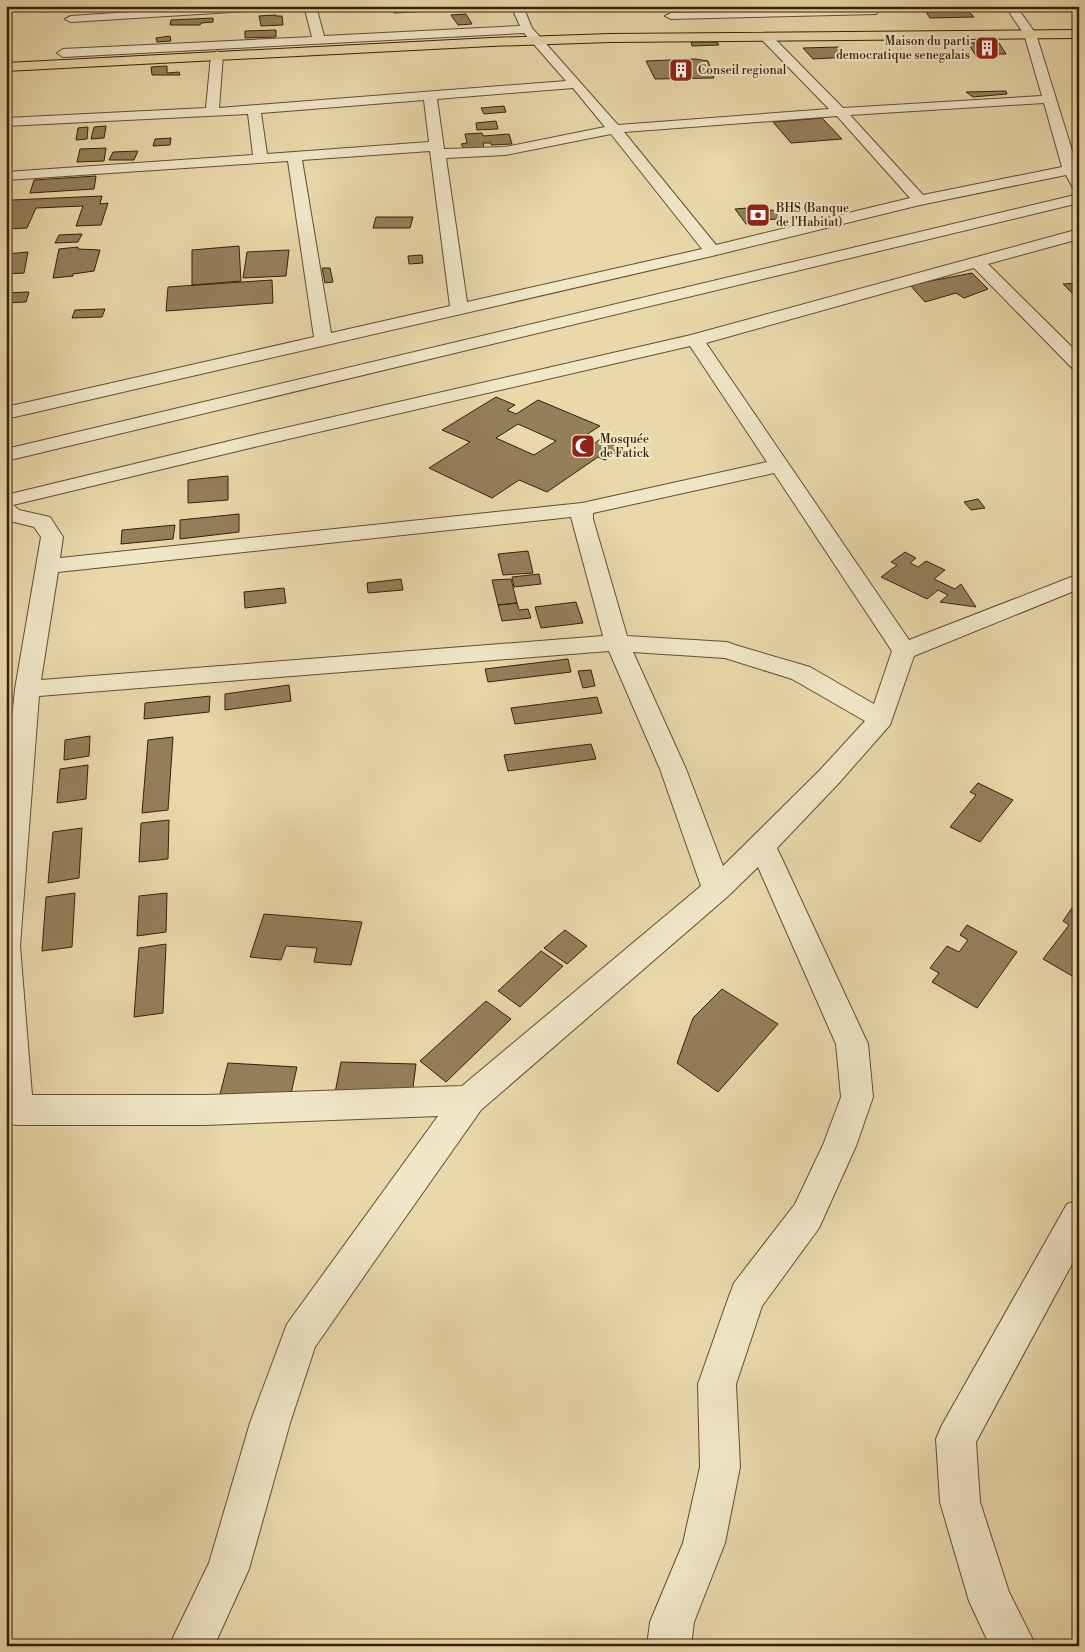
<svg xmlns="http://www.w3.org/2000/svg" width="1085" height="1652" font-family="'Libre Bodoni',serif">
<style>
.building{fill:#947f5b;stroke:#391f05;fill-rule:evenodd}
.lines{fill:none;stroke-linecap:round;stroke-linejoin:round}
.minor-casing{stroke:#654d2e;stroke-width:2}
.major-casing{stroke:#391f05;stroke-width:2}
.minor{fill:#f0e6c8;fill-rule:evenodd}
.major{fill:#e8d8aa;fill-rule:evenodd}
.labels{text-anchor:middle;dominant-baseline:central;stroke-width:4;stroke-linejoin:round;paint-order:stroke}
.far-poi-label{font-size:12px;fill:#391f05;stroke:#f0e6c8;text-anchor:start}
</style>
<rect width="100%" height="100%" fill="#e8d8aa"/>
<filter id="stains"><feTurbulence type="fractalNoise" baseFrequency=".004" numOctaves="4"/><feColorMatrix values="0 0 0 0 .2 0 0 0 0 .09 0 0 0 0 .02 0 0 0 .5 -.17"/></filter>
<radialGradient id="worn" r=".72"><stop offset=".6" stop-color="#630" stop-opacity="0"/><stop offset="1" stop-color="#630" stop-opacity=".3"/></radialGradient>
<!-- building -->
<path class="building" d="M 42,6 L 60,6 L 60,11 L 41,12 Z
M 431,6 L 433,11 L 394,13 L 391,7 Z
M 966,7 L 969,11 L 924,11 L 922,8 Z
M 926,12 L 969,12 L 974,17 L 930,18 Z
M 466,14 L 472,24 L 458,25 L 451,15 Z
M 276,15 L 276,16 L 282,16 L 283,25 L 261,26 L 259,16 Z
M 213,18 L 213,22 L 201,23 L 200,25 L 170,25 L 171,20 Z
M 276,30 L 276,37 L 245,38 L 245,31 Z
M 170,36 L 171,41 L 157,42 L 156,38 Z
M 691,42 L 717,42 L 719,45 L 692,46 Z
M 978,42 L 999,43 L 1006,54 L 989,54 L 990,57 L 976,56 L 968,43 L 979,43 Z
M 839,47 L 849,57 L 813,59 L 803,48 Z
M 695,59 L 708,61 L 714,78 L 655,79 L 646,61 Z
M 167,66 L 167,73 L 179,72 L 180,75 L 152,75 L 151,67 Z
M 1006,91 L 1007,94 L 973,97 L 966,92 Z
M 504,106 L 506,112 L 484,114 L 481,108 Z
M 822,118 L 842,139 L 791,143 L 773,122 Z
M 496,121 L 498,129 L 477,130 L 476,123 Z
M 106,126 L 104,138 L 91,139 L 94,127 Z
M 88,127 L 87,139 L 76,140 L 78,128 Z
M 482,133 L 483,136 L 509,134 L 512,144 L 491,145 L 491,143 L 483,143 L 484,148 L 464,149 L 461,144 L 467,143 L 465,134 Z
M 171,138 L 170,145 L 153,146 L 155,139 Z
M 106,148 L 104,161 L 77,162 L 80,149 Z
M 138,151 L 134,160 L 109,160 L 113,152 Z
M 96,176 L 94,189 L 30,193 L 34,180 Z
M 102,196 L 100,204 L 108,203 L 101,225 L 76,226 L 83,206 L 36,208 L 27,228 L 6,229 L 6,208 L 9,208 L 12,200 Z
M 761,207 L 764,211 L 773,210 L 781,219 L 757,220 L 760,223 L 746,224 L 735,209 Z
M 376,217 L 413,217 L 410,228 L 373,228 Z
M 82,234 L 78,242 L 55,243 L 59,235 Z
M 239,246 L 241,281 L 192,285 L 192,250 Z
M 78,247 L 78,249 L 100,250 L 94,271 L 73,274 L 73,276 L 53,278 L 59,249 Z
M 289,250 L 286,276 L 243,278 L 247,252 Z
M 28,252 L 24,273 L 6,274 L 6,254 Z
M 422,255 L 423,263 L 409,264 L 408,256 Z
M 322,268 L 330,268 L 333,282 L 325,283 Z
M 972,273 L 988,289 L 964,298 L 956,293 L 925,302 L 910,285 Z
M 272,280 L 273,303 L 166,311 L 168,287 Z
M 1079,283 L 1079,300 L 1063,284 Z
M 29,292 L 26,302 L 6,303 L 6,293 Z
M 105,309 L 102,317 L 72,318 L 75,310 Z
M 496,397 L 515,405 L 507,410 L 516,414 L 538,400 L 600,426 L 580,439 L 593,445 L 600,439 L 622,448 L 605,460 L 598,457 L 547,492 L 519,480 L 492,498 L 429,468 L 470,442 L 442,430 ZM 518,424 L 556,441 L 534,455 L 496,438 Z
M 228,476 L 228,500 L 188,503 L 188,480 Z
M 978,499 L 985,508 L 971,510 L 964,502 Z
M 239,514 L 239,532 L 180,539 L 180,520 Z
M 175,525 L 173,539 L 121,544 L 122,530 Z
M 528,551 L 533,573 L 503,575 L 498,554 Z
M 905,552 L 916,558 L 910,563 L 918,567 L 926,561 L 945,570 L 934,579 L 955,589 L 961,584 L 976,607 L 940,602 L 948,595 L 938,590 L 927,599 L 881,577 L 897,565 L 891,562 Z
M 539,574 L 541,584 L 514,587 L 512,577 Z
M 401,579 L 403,590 L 368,593 L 367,583 Z
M 511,579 L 517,603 L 498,605 L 492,580 Z
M 284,588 L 286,603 L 245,608 L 244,592 Z
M 576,602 L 583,623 L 541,628 L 535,607 Z
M 517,603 L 519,610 L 528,609 L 531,618 L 502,621 L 498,605 Z
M 568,659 L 571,672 L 488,682 L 485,669 Z
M 591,670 L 595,686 L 583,688 L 578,671 Z
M 289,685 L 291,701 L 225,710 L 225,694 Z
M 210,696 L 209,712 L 144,719 L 145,703 Z
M 597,697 L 602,713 L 515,724 L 511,708 Z
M 90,736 L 89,756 L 64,760 L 65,740 Z
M 173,737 L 168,810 L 142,813 L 148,740 Z
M 591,744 L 596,759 L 508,771 L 504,755 Z
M 88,765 L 86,799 L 57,803 L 60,769 Z
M 978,783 L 1013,800 L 980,842 L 950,827 L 976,795 L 970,792 Z
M 169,820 L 168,859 L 139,862 L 141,823 Z
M 82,828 L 79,878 L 48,883 L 53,832 Z
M 75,893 L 72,947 L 42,951 L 46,897 Z
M 167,893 L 166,932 L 137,936 L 139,896 Z
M 1072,908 L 1079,912 L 1079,980 L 1043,959 L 1069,925 L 1063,921 Z
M 264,914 L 362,922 L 351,965 L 314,962 L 317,948 L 286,946 L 281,960 L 250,957 Z
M 967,925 L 1017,952 L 977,1008 L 932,982 L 939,973 L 930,968 L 947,946 L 959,952 L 968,940 L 960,935 Z
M 565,930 L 587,946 L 567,964 L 544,948 Z
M 166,944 L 163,1013 L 134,1017 L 139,948 Z
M 541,951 L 563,966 L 520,1007 L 498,991 Z
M 722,989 L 778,1024 L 718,1092 L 677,1063 L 693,1018 Z
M 486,1001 L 511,1019 L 446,1082 L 420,1061 Z
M 341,1062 L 416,1064 L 412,1095 L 335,1093 Z
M 228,1063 L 297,1067 L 290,1098 L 220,1094 Z"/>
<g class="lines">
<!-- minor casing -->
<g class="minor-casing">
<path id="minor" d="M 223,6 L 287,6 L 282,9 L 71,22 L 65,19 L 71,16 Z
M 304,6 L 316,6 L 324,36 L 520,26 L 511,6 L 523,6 L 532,28 L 618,125 L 829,109 L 762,40 L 760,37 L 762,34 L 770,34 L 843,108 L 1042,96 L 1024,34 L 1005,6 L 1016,6 L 1036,34 L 1079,173 L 1079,189 L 1073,188 L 1066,175 L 920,205 L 712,256 L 6,419 L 6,407 L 314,337 L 288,161 L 6,180 L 6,172 L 253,155 L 248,114 L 6,126 L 6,118 L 206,108 L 211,55 L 217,51 L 223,55 L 219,108 L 566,81 L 524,33 L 63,57 L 57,53 L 63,49 L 312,37 ZM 573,88 L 605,127 L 505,147 L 444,149 L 437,99 ZM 424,100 L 429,142 L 267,154 L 261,113 ZM 1044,103 L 1062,167 L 923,195 L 850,115 ZM 837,116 L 910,198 L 716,245 L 624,132 ZM 611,134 L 702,249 L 467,302 L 446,158 L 505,155 ZM 430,151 L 450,306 L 331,333 L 302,160 Z
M 872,9 L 878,12 L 876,14 L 671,19 L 665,16 L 671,13 Z
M 1079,194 L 1079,203 L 6,461 L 6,449 Z
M 1079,229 L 1079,239 L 988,264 L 1079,354 L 1079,370 L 1073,369 L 974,268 L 706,343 L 909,640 L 1079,574 L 1079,589 L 914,656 L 890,725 L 838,784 L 777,848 L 868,1044 L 873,1097 L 856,1146 L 819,1228 L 762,1306 L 736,1384 L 740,1467 L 725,1543 L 694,1622 L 691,1646 L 647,1646 L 650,1622 L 683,1543 L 700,1467 L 698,1384 L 729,1296 L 734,1283 L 795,1204 L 823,1145 L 841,1097 L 836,1044 L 758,867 L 727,897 L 481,1110 L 369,1269 L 315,1347 L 290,1423 L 249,1569 L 214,1646 L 169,1646 L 209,1563 L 250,1423 L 287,1324 L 438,1116 L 205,1125 L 16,1125 L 6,1123 L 6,780 L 15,689 L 41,537 L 34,527 L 6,520 L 6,495 L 250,436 L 691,335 ZM 690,346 L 767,462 L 582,503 L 60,558 L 63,537 L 50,517 L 19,510 L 13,505 L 250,448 ZM 774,473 L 892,651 L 874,704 L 810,667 L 735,645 L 727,642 L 627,636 L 593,519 L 593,513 ZM 571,517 L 603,636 L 41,680 L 58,572 ZM 609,651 L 660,769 L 701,886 L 462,1086 L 205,1095 L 32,1095 L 20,946 L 39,696 ZM 633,652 L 725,658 L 792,679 L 865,721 L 820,770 L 723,866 L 686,769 Z
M 1079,1200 L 1079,1251 L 976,1442 L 980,1502 L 1009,1592 L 1036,1646 L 990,1646 L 969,1601 L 940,1502 L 936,1439 L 942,1425 L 1067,1204 Z"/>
</g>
<!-- major casing -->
<g class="major-casing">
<path id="major" d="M 1079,30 L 1079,38 L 610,42 L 491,46 L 6,71 L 6,63 L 491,38 L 610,34 Z"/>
</g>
<!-- minor -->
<use href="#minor" class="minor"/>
<!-- major -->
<use href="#major" class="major"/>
</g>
<!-- icons -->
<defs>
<g id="building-square" transform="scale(1.25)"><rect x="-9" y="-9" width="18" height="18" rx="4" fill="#8f2418" stroke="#f0e6c8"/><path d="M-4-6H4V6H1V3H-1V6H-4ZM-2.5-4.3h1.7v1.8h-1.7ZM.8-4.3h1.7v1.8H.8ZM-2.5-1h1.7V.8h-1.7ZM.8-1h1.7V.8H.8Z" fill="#fff"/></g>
<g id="bank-square" transform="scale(1.25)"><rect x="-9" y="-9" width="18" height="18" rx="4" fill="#8f2418" stroke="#f0e6c8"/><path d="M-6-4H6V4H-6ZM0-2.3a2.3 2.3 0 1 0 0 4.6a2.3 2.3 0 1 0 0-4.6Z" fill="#fff"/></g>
<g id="mosque-square" transform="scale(1.25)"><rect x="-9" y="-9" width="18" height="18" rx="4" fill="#8f2418" stroke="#f0e6c8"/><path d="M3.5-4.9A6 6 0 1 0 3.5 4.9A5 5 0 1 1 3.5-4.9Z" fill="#fff"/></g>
</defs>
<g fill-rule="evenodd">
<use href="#building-square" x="987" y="48"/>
<use href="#building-square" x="681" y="70"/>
<use href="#bank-square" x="758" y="215"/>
<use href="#mosque-square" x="583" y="446"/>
</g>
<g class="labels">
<!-- far-poi labels -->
<g class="far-poi-label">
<text x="970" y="41" text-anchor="end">Maison du parti<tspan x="970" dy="14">democratique senegalais</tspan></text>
<text x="698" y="70">Conseil regional</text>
<text x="776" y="208">BHS (Banque<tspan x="776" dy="14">de l'Habitat)</tspan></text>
<text x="600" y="439">Mosquée<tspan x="600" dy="14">de Fatick</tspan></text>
</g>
</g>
<!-- margin -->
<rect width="1085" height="1652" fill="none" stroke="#e8d8aa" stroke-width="25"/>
<rect x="8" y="8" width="1070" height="1637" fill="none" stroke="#391f05" stroke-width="2.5"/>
<rect x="12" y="12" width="1060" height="1627" fill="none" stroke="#391f05"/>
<rect width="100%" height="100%" filter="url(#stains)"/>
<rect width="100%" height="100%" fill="url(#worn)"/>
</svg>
